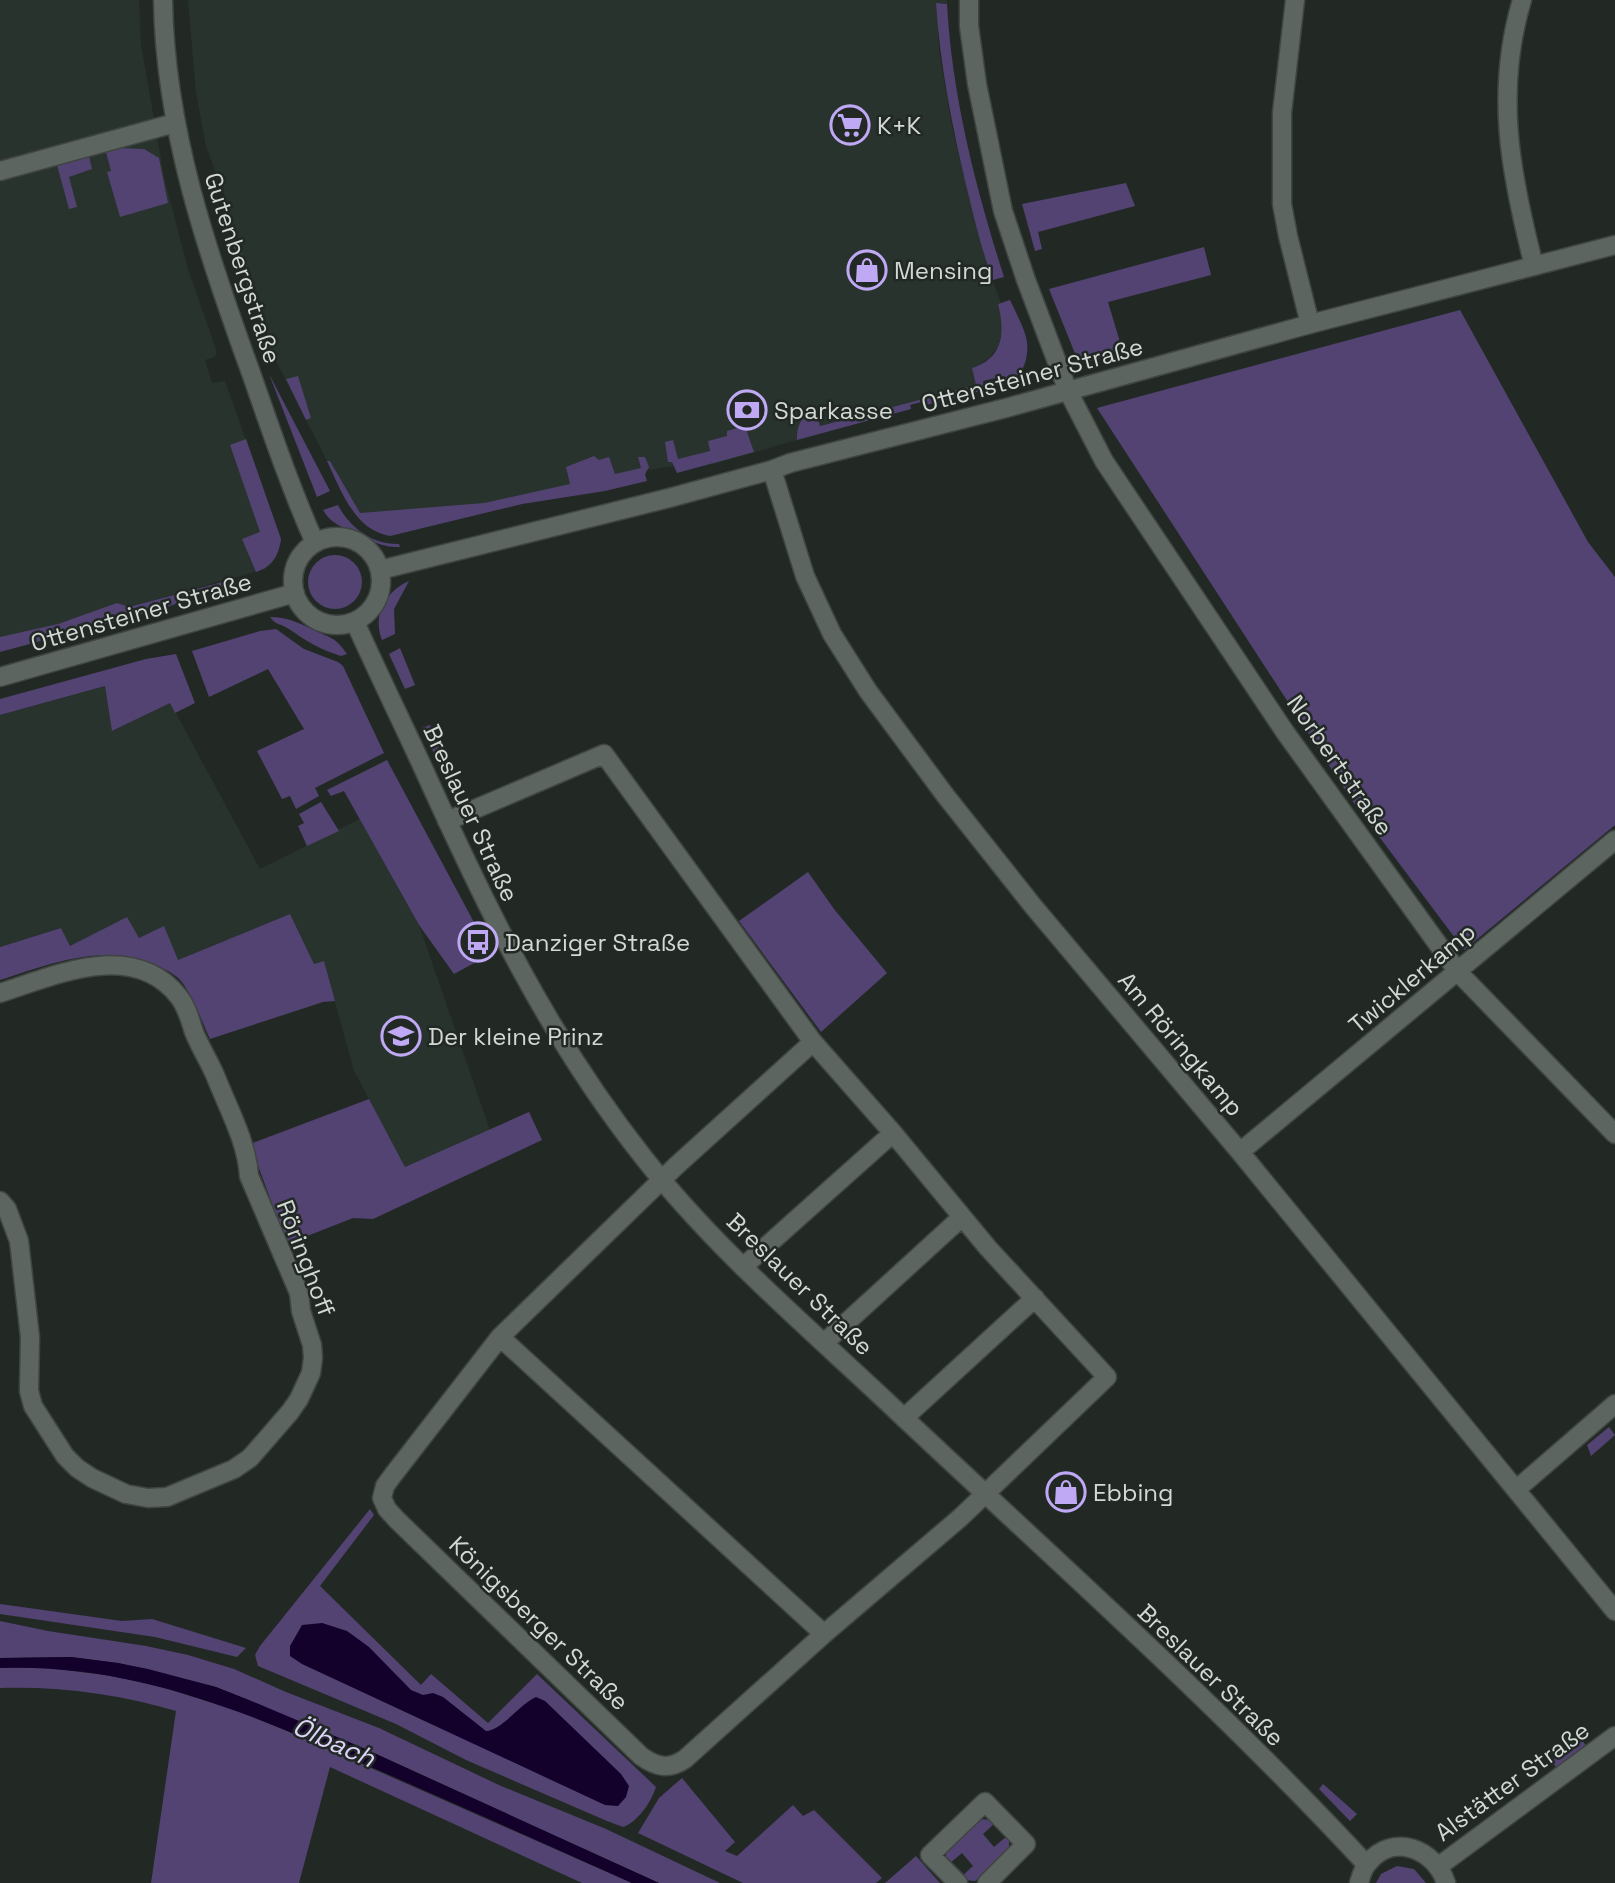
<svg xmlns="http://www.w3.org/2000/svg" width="1615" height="1883" font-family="'Space Grotesk',sans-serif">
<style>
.built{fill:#27332c}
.green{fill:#524372}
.water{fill:#13012c}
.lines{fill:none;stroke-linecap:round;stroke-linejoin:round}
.minor-casing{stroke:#404542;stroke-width:21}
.tertiary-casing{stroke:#404542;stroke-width:21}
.minor{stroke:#5d6560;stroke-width:18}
.tertiary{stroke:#5d6560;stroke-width:18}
.labels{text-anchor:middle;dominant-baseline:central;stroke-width:5;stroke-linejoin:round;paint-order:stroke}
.poi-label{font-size:24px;fill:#d3d8d5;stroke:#222925;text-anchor:start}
.street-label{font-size:24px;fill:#d3d8d5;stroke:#222925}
.water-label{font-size:26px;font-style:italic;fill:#ded4fb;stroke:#222925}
</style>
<rect width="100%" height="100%" fill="#222925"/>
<!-- built -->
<path class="built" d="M 0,0 L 139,0 L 141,44 L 164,177 L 188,269 L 217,352 L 215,357 L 205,360 L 212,383 L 225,381 L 281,539 L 277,555 L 271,564 L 265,569 L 129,607 L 0,650 Z
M 188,0 L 947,0 L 947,4 L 937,3 L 939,50 L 952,127 L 973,213 L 989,271 L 1001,303 L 998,304 L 1003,323 L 999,345 L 990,357 L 978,366 L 977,385 L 819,426 L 815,410 L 809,412 L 800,422 L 797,440 L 759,451 L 714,464 L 675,466 L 647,470 L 644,477 L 560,493 L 389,533 L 361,518 L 327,461 L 272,353 L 241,251 L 238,249 L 235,242 L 226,200 L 206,146 L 196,93 Z
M 105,686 L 113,731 L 170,702 L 260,869 L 360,819 L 419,925 L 490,1130 L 405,1167 L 354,1071 L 324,962 L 314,965 L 290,914 L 178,960 L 138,939 L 70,946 L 61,928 L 0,947 L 0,715 Z"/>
<!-- green -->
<path class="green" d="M 936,3 L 947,4 C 952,97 976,189 1004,277 L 993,280 C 981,249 974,217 966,185 C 952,125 940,65 936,3 Z
M 119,148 L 144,149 L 159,158 L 168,203 L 120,217 L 107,172 L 111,171 L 106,152 Z
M 89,156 L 92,169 L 69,177 L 77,207 L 69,209 L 57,165 Z
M 1126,183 L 1135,206 L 1038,232 L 1042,249 L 1035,251 L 1022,204 Z
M 235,242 L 238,249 L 241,251 L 261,318 L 259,318 L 233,244 Z
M 1204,247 L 1211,275 L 1108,302 L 1123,352 L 1086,362 L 1076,356 L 1049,289 Z
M 1010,300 C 1016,313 1025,329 1027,342 C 1029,358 1022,380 1006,384 L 1004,376 L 983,381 L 985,390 L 922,406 L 921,402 L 910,405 L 911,409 L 797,440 C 797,425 801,416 815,410 L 820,426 L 976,385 L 972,368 C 1004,358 1005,331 998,304 Z
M 1460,310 L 1588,542 L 1615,577 L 1615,825 L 1464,950 L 1351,799 L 1097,408 Z
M 269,374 L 330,491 L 317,497 Z
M 298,376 L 311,418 L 306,420 L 286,379 Z
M 745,426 L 754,452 L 677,473 L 672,462 L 668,462 L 665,442 L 673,440 L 678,459 L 710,451 L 708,441 L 727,436 L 727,431 Z
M 246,439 L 281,539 C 279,555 272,567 256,572 L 242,539 L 260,532 L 230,445 Z
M 594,456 L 599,460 L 609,457 L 615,474 L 641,468 L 638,457 L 645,457 L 649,467 L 645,474 L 647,481 L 605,491 L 522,504 L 390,536 C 354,530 341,490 327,461 L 330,461 L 360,513 L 484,503 L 570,484 L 566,467 Z
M 338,505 C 349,527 373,545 399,544 L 400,547 C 379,547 374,541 356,533 C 342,527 331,524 323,510 Z
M308 582a27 27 0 1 1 54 0a27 27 0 1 1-54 0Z
M 230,580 L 231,584 L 167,607 L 0,652 L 0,637 L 58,624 L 117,603 L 129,607 Z
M 409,581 L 394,609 L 395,634 L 382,640 C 372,615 386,591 409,581 Z
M 270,617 C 287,617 297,622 312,629 C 329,638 335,636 347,654 L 341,656 C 321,650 306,641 289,629 C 282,624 275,625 270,617 Z
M 276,629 L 304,649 L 338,662 L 343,666 L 384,753 L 315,788 L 319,796 L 296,809 L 290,796 L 282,799 L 257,751 L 304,729 L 268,669 L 209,697 L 192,651 L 260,631 Z
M 400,648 L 415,685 L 405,689 L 389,654 Z
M 176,654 L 195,703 L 175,713 L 170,703 L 112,731 L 105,686 L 0,715 L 0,699 L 146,659 Z
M 430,725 L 454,788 L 448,783 L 422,728 Z
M 387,760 L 491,954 L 454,974 L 419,925 L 344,791 L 331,796 L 327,790 Z
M 321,802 L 339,831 L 307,846 L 298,826 L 304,823 L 299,814 Z
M 808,872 L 834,909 L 887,973 L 821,1032 L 739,921 Z
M 290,914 L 314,964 L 324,961 L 335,1001 L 323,1002 L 210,1039 C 202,1022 195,1001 184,985 C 178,975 168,971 158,966 C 105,942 52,963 0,980 L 0,947 L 61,928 L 70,946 L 127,917 L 139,938 L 164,926 L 178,960 Z
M 369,1099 L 405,1167 L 529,1112 L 542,1140 L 373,1219 L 353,1218 L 287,1244 L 250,1144 Z
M 1609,1427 L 1615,1435 L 1591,1456 L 1587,1445 Z
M 370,1509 L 374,1515 L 320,1586 L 421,1685 L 431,1674 L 488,1723 L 537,1674 L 656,1787 C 651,1802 638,1822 623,1827 L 607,1821 L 466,1760 L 396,1724 L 258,1666 L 255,1655 L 260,1646 Z
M 0,1604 L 122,1621 L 152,1619 L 246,1648 L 237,1657 L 155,1637 L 0,1614 Z
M 0,1621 L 48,1631 L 146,1646 L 188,1655 L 234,1669 L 286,1692 L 379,1728 L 501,1786 L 606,1829 L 720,1883 L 659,1883 L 363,1748 L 216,1687 L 118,1663 L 71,1657 L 0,1658 Z
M 40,1667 L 105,1675 L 153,1684 L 253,1716 L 632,1883 L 582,1883 L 330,1767 L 299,1883 L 151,1883 L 176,1711 C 120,1694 58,1686 0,1688 L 0,1668 Z
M 1581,1738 L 1586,1746 L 1557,1768 L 1551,1761 Z
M 682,1778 L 735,1842 L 725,1851 L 737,1856 L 793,1805 L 803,1816 L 814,1810 L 882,1878 L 876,1883 L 743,1883 L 638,1833 L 659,1798 Z
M 1323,1784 L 1357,1814 L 1350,1821 L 1319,1789 Z
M 979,1819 L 992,1820 L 995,1823 L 983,1834 L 994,1847 L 1007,1836 L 1009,1839 L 1009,1852 L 975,1881 L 963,1880 L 961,1877 L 973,1866 L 962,1853 L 949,1864 L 946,1861 L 946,1847 Z
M 916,1856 L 940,1883 L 885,1883 Z
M 1397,1866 L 1414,1869 L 1426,1883 L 1376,1883 L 1381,1874 Z"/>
<!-- water -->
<path class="water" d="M 322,1623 L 347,1631 L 369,1647 L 411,1690 L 423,1695 L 433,1693 L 443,1697 L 486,1731 C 502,1730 520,1704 536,1697 L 545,1701 L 621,1774 L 629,1786 L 626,1797 L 618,1806 L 605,1805 L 302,1664 L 290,1656 L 290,1646 L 302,1625 Z
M 71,1657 L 118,1663 L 148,1669 L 216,1687 L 249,1700 L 363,1748 L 659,1883 L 632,1883 C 550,1846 467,1809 385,1773 C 260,1718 140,1663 0,1668 L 0,1658 Z"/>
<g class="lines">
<!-- minor casing -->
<g class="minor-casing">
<path id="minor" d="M 969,0 L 969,26 L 977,84 L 1003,211 L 1026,280 L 1068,391 L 1104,461 L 1285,732 L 1458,972 L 1615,1134
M 1295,0 L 1282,113 L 1282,204 L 1288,236 L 1310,324
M 1522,0 C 1494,93 1511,176 1534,266
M 0,171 L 175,123
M 772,470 L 805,576 L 832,634 L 868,691 L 945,795 L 1033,906 L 1240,1152 L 1615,1611
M 447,821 L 604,754 L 813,1042 L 893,1133 L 988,1248 L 1107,1377 L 961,1517 L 824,1634 L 685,1759 C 669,1770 656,1767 641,1756 L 397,1520 L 387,1509 L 382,1498 L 385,1486 L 393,1475 L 500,1337 L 676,1166 L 813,1042
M 0,993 C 56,975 134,939 179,997 C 187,1007 190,1020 194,1032 C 200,1047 209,1061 215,1075 C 228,1108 247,1142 249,1176 L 299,1293 L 301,1311 L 312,1345 L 313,1358 L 311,1373 L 299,1399 L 290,1412 L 250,1458 L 234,1469 L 167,1497 L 148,1498 L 126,1494 L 92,1478 L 77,1468 L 65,1456 L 33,1406 L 29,1391 L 30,1337 L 19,1241 L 7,1209 L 0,1201
M 1240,1152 L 1615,840
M 743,1267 L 893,1133
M 500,1337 L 824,1634
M 824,1343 L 962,1217
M 904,1418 L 1035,1298
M 1517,1489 L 1615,1404
M 958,1883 L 930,1855 L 985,1802 L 1026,1844 L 987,1883"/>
</g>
<!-- tertiary casing -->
<g class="tertiary-casing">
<path id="tertiary" d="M 163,0 C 165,130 207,252 251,373 C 271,430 290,487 315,543
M293 581a44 44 0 1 1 88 0a44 44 0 1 1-88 0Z
M 380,570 L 669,498 L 772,470 L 790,463 L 1006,408 L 1310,324 L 1615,245
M 355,622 C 377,671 401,720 424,770 C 487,909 548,1037 644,1158 C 714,1247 803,1323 885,1400 C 1047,1553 1215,1701 1366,1864
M 0,677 L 295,593
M 1439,1866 L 1615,1736
M 1359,1883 C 1361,1876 1363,1868 1368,1863 C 1393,1832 1435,1849 1446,1883"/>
</g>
<!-- minor -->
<use href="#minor" class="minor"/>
<!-- tertiary -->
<use href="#tertiary" class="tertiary"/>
</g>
<!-- icons -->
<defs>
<g id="supermarket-ring" transform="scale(2.0125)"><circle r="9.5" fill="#222925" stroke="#bfa9f4" stroke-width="1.5"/><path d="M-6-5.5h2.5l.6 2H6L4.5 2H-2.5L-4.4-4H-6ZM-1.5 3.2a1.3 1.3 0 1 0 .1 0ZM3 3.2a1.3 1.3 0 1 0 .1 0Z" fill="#bfa9f4"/></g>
<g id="shop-ring" transform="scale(2.0125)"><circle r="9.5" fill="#222925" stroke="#bfa9f4" stroke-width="1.5"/><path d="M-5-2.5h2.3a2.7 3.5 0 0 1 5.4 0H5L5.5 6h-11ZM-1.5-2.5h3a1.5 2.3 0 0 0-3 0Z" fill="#bfa9f4"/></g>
<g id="bank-ring" transform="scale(2.0125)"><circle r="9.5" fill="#222925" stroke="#bfa9f4" stroke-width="1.5"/><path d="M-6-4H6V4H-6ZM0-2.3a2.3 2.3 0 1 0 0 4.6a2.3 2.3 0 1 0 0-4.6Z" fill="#bfa9f4"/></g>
<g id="bus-ring" transform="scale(2.0125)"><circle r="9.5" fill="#222925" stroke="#bfa9f4" stroke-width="1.5"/><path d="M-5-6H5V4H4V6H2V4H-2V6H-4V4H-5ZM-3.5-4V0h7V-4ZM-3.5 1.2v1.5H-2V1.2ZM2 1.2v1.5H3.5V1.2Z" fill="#bfa9f4"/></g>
<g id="school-ring" transform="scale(2.0125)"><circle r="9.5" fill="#222925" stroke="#bfa9f4" stroke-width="1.5"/><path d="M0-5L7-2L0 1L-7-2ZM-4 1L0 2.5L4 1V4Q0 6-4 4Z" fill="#bfa9f4"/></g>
</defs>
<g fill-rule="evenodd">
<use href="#supermarket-ring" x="850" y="125"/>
<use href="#shop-ring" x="867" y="270"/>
<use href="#bank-ring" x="747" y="410"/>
<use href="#bus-ring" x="478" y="942"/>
<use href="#school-ring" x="401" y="1036"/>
<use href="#shop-ring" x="1066" y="1492"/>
</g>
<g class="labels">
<!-- poi labels -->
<g class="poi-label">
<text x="877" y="125">K+K</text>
<text x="894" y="270">Mensing</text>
<text x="774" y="410">Sparkasse</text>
<text x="505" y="942">Danziger Straße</text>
<text x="428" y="1036">Der kleine Prinz</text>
<text x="1093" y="1492">Ebbing</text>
</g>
<!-- street labels -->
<g class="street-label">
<text transform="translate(243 268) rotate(72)">Gutenbergstraße</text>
<text transform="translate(1032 375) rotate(-15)">Ottensteiner Straße</text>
<text transform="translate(141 612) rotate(-16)">Ottensteiner Straße</text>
<text transform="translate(1340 765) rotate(55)">Norbertstraße</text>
<text transform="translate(471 813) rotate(65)">Breslauer Straße</text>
<text transform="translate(1412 978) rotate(-40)">Twicklerkamp</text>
<text transform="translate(1181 1044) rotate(50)">Am Röringkamp</text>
<text transform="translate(306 1258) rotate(69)">Röringhoff</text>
<text transform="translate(800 1284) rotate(44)">Breslauer Straße</text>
<text transform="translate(539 1623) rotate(44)">Königsberger Straße</text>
<text transform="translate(1211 1675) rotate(44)">Breslauer Straße</text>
<text transform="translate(1512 1781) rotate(-36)">Alstätter Straße</text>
</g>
<!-- water labels -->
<g class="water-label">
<text transform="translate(334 1742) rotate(24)">Ölbach</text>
</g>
</g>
</svg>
